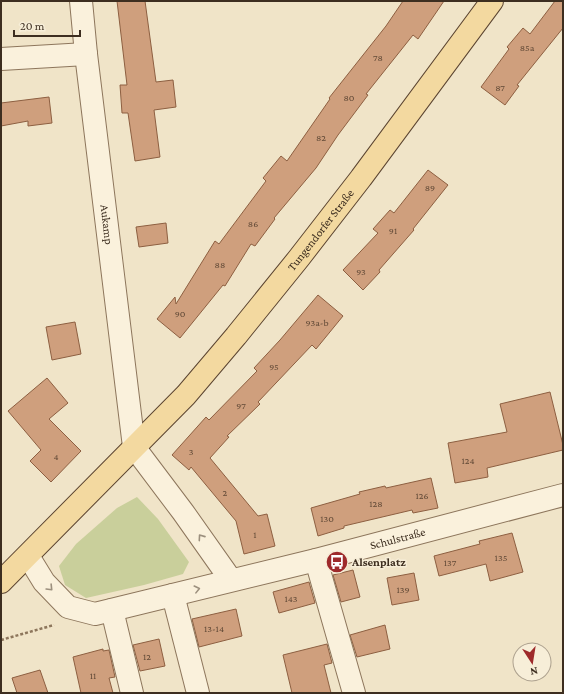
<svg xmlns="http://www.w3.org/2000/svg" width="564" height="694" font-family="'Crimson Pro',serif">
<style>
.green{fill:#c9cf9b}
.building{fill:#cf9f7d;stroke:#8d5f41}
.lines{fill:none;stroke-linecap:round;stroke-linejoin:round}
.minor-casing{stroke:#8d765c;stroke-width:24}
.major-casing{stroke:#5b4430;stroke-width:24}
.path{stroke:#8d765c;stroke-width:2.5;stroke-dasharray:3 2;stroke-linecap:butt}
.minor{stroke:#faf1dc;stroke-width:22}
.major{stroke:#f3d9a0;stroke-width:22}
.oneway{stroke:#9c907e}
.labels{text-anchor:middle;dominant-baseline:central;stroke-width:3;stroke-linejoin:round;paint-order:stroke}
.number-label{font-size:10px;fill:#624a37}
.street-label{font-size:12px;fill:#3d2e20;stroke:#f7eed8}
.poi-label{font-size:12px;font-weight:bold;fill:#3d2e20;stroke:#f7eed8;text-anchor:start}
</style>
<rect width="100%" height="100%" fill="#f0e4c8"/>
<!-- green -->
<path class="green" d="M 137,497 L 158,519 L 189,562 L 183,574 L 144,585 L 86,598 L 65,585 L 59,566 L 76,544 L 117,508 Z"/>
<!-- building -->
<path class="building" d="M 117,1 L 145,1 L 156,82 L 173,80 L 176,107 L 154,110 L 160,157 L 135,161 L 128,113 L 122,113 L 120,85 L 127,85 Z
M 403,1 L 444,1 L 418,39 L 413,35 L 366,94 L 368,95 L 338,135 L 316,168 L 274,218 L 275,219 L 255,246 L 251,244 L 225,286 L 223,285 L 180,338 L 157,319 L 175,297 L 176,304 L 215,241 L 219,244 L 266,181 L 263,178 L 281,156 L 287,161 L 330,99 L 329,98 L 386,26 Z
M 555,1 L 563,1 L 563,28 L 517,85 L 519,86 L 505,105 L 481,87 L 509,49 L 507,47 L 523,28 L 530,34 Z
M 49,97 L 52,123 L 28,126 L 28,121 L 1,126 L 1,103 Z
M 428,170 L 448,185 L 413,229 L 414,230 L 379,270 L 380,272 L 363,290 L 343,270 L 378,233 L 373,229 L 390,210 L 394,213 Z
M 166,223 L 168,243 L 139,247 L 136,227 Z
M 318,295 L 343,316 L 316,349 L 312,345 L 258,402 L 260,404 L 227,436 L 229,437 L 210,458 L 258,516 L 267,514 L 275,546 L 244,554 L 236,521 L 191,467 L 189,470 L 172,455 L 206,417 L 209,420 L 257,371 L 254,368 L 280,340 Z
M 75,322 L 81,354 L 52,360 L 46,327 Z
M 47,378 L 68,403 L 49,419 L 81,451 L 51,482 L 30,461 L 41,450 L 8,411 Z
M 550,392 L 563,445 L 563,450 L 487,468 L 488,477 L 455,483 L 448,443 L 507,432 L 500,404 Z
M 431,478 L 438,508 L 413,513 L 412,510 L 344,526 L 344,528 L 318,536 L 311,508 L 360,494 L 359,492 L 385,486 L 386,488 Z
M 512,533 L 523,572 L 490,581 L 486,564 L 439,576 L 434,556 L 480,544 L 479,541 Z
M 353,570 L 360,597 L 341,602 L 333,575 Z
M 414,573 L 419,600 L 392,605 L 387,578 Z
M 309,582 L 315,603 L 279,613 L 273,592 Z
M 236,609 L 242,636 L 199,647 L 192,619 Z
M 385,625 L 390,649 L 357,657 L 350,635 Z
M 159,639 L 165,666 L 140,671 L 133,645 Z
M 327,644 L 332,663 L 324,665 L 331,693 L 292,693 L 283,655 Z
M 103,649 L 103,651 L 109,650 L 115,677 L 109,678 L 113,693 L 81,693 L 73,657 Z
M 40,670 L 48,693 L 17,693 L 12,678 Z"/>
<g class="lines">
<!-- minor casing -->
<g class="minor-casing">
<g id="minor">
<path id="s1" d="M 81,1 L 86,54 L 134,447 L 183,512 L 231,580"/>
<path d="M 1,59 L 86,54"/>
<path id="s2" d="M 28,556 L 44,582 L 68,607 L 95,614 L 316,560 L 563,495"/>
<path d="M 316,560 L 354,693"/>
<path d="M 173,595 L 198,693"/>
<path d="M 112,610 L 132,693"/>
</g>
</g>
<!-- major casing -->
<g class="major-casing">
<g id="major">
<path id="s3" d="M 1,582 L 186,395 L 236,336 L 299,258 L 361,178 L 492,1"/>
</g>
</g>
<!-- path -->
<path class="path" d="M 1,640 L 54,625"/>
<!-- minor -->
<use href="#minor" class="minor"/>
<!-- major -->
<use href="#major" class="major"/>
</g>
<!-- one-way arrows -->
<defs><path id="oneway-chevron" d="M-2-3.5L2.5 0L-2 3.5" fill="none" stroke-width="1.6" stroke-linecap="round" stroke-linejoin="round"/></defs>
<g class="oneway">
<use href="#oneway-chevron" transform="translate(201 537) rotate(-125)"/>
<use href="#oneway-chevron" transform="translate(50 588) rotate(46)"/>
<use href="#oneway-chevron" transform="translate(197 589) rotate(-14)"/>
</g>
<!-- icons -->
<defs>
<g id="bus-disc" transform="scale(1.15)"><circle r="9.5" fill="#9e2a2b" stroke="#f7eed8"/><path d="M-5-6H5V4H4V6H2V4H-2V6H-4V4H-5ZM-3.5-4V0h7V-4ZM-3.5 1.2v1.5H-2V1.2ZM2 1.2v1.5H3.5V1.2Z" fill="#fff"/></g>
</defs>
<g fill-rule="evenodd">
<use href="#bus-disc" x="337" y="562"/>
</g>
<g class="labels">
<!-- number labels -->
<g class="number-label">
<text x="527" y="47">85a</text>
<text x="378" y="57">78</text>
<text x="500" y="87">87</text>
<text x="349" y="97">80</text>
<text x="321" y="137">82</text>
<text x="430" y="187">89</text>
<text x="253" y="223">86</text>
<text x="393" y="230">91</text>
<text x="220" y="264">88</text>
<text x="361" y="271">93</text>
<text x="180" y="313">90</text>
<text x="317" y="322">93a-b</text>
<text x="274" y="366">95</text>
<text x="241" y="405">97</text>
<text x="191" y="451">3</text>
<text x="56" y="456">4</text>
<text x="468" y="460">124</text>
<text x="225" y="492">2</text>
<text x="422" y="495">126</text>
<text x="376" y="503">128</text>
<text x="327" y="518">130</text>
<text x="255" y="534">1</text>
<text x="501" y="557">135</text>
<text x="450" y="562">137</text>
<text x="403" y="589">139</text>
<text x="291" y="598">143</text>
<text x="214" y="628">13-14</text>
<text x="147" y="656">12</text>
<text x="93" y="675">11</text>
</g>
<!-- street labels -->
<g class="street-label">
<text stroke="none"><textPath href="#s1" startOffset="225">Aukamp</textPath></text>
<text stroke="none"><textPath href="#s3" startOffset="476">Tungendorfer Straße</textPath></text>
<text stroke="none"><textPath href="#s2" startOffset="405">Schulstraße</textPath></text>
</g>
<!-- poi labels -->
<g class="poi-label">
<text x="352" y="562">Alsenplatz</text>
</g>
</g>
<!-- border -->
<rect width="564" height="694" fill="none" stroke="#3d2e20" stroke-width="4"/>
<!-- north arrow -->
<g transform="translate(532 662) rotate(168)"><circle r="19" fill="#f7eed8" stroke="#ada18e"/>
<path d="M0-3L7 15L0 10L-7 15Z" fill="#9e2a2b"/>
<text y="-6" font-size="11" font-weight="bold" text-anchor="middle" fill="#3d2e20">N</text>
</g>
<!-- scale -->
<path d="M14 30v6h66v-6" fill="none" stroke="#3d2e20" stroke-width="2"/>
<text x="20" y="30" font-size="12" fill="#3d2e20" stroke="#f7eed8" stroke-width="3" paint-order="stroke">20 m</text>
</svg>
